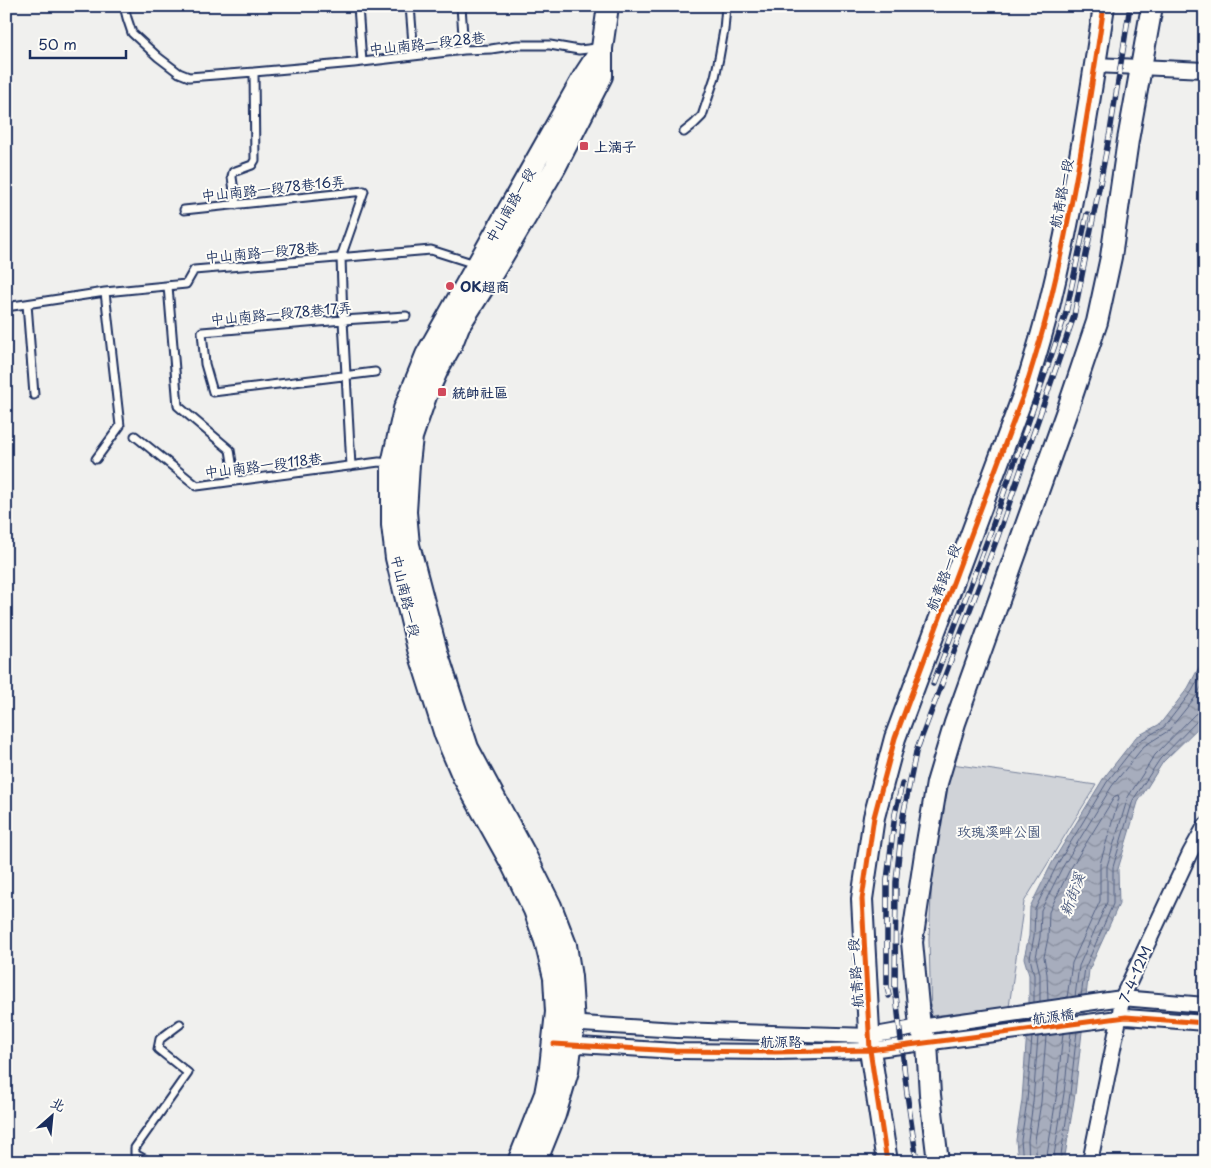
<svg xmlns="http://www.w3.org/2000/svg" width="1211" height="1168" font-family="'Playpen Sans','LXGW WenKai TC',sans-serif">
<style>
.park{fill:#d0d3d8;stroke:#76819b}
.water{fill:url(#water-waves);stroke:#6f7b97}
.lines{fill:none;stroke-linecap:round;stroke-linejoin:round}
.shore{stroke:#536184;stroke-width:1}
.lane-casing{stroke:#1b2f5e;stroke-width:11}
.street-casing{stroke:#1b2f5e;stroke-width:18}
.secondary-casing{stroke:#1b2f5e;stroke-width:24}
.lane{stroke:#fdfcf7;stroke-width:7}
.street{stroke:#fdfcf7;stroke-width:14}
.secondary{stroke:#fdfcf7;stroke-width:20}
.rail-casing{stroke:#1b2f5e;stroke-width:5.5}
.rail{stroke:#fdfcf7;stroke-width:4;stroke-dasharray:11;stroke-linecap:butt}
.cycleway-casing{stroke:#fdfcf7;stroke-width:8}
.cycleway{stroke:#e8590c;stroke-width:5}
.poi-dot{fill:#d1495b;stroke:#fdfcf7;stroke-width:2}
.labels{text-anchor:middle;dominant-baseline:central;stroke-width:4;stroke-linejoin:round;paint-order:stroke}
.street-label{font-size:14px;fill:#1b2f5e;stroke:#fdfcf7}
.poi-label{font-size:14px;font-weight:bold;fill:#1b2f5e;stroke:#fdfcf7;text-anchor:start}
.park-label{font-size:14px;fill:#48587c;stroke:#fdfcf7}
.water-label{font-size:15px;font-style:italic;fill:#4c5b7f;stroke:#fdfcf7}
</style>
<defs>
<pattern id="water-waves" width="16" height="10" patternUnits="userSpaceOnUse" patternTransform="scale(1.25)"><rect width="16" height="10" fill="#a7adbd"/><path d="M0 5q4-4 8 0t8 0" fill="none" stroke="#878d9d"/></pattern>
</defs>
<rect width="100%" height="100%" fill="#f0f0ee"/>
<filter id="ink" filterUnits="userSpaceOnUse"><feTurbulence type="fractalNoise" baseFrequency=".02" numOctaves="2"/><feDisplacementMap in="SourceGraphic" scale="10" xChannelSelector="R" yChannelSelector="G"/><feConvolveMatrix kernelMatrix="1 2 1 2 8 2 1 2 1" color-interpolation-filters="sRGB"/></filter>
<g filter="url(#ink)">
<!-- park -->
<path class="park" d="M 952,764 L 1096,785 L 1024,902 L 1009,1007 L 931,1016 L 929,939 L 933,855 Z"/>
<!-- water -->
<path class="water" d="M 1205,656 L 1205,721 L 1163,762 L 1138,802 L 1118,869 L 1119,904 L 1089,970 L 1075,1094 L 1064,1162 L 1018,1162 L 1016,1140 L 1022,1100 L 1029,1003 L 1029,975 L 1024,958 L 1029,936 L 1030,907 L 1052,863 L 1103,779 L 1136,737 L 1160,724 L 1188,688 Z"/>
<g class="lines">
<!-- shore -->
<path class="shore" d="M 1081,996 L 1085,968 L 1113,904 L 1113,867 L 1133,800 L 1160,759 L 1199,719 L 1205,718
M 1075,997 L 1079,966 L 1107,902 L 1107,866 L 1128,797 L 1155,755 L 1195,714 L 1200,712 L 1205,711
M 1048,1000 L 1047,974 L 1044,957 L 1048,938 L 1049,912 L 1069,871 L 1115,796 L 1118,795 L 1119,798 L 1100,864 L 1100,901 L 1072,963 L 1067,998
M 1034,1002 L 1034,975 L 1030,958 L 1034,936 L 1035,909 L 1057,865 L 1107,782 L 1139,741 L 1164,727 L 1192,691 L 1205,667
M 1040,1002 L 1040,974 L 1036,957 L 1040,937 L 1041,910 L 1062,868 L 1112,786 L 1144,746 L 1168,731 L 1197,695 L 1205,680
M 1023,1162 L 1021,1140 L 1027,1101 L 1032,1037
M 1029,1162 L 1028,1140 L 1033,1102 L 1038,1037
M 1037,1162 L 1035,1140 L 1041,1102 L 1046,1036
M 1046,1162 L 1057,1092 L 1063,1033
M 1053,1162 L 1064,1093 L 1071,1032
M 1060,1162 L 1070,1094 L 1077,1031"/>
<!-- lane casing -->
<g class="lane-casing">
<path id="lane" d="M 124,6 L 127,18 L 132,33 L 158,57 L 179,73 L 189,77 L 254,72
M 358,6 L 362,62
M 410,6 L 414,56
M 461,6 L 464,50
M 684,132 L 694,124 L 702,116 L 715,77 L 719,58 L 724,30 L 726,6
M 236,205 L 232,177 L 233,172 L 252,165 L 255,160 L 254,72 L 354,63 L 464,50 L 491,49 L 517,45 L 550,45 L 579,50 L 597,48
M 184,210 L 364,191 L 341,257 L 343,320 L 351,466
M 168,286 L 178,406 L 230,450 L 235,481
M 27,304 L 34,395
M 6,307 L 105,292 L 186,284 L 194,270 L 431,250 L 475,264
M 375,372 L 213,392 L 205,364 L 202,332 L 343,320 L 406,316
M 135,436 L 197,486 L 379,462 L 391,463
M 96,459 L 120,426 L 105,292
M 150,1162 L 135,1154 L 135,1148 L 188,1073 L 158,1049 L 160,1039 L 180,1024"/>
</g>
<!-- street casing -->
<g class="street-casing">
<path id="street" d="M 1095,65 L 1205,70
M 566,1023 L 677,1030 L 870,1036 L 920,1027 L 1122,998 L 1205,1005
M 563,1044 L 675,1051 L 776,1052 L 870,1050 L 1126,1017 L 1205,1023
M 1090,1162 L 1119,1019 L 1122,998 L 1190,853 L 1205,826"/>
</g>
<!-- secondary casing -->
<g class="secondary-casing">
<path id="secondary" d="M 518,1162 L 545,1094 L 550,1067 L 556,1012 L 554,978 L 545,941 L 534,910 L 512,865 L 463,777 L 445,735 L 418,649 L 396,558 L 392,525 L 392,464 L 404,409 L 426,355 L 585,74 L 602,48
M 536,1162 L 555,1115 L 568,1071 L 574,1024 L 571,977 L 566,945 L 551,906 L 525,854 L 468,748 L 437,652 L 409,545 L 406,512 L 409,464 L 412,437 L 426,396 L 439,367 L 452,344 L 459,326 L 494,271 L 555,168 L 602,76 L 602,48 L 608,6
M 887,1162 L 870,1050 L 862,899 L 874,817 L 895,738 L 1024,393 C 1033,363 1043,333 1050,302 C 1074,204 1089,105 1104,6
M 938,1162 L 930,1095 L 927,1043 L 920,1027 L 912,942 L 925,854 L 937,783 L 955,723 L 1069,405 L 1097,322 L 1111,257 L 1128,140 L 1152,6"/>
</g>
<!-- lane -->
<use href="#lane" class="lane"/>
<!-- street -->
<use href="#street" class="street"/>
<!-- secondary -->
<use href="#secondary" class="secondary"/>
<!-- rail casing -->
<g class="rail-casing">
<path id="rail" d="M 933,684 L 990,533 L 1066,313 L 1087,214
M 889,996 L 887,986 L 887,880 L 895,814 L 902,784
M 917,1162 L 907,1094 L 895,986 L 896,882 L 903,816 L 916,752 L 998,536 L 1074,316 L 1110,132 L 1130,6"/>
</g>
<!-- rail -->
<use href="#rail" class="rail"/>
<!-- cycleway casing -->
<g class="cycleway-casing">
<path id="cycleway" d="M 554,1044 L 675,1051 L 776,1052 L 870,1050 L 1126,1017 L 1205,1023
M 887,1162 L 870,1050 L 862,899 L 874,817 L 895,738 L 1024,393 C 1033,363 1043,333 1050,302 C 1074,204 1089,105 1104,6"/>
</g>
<!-- cycleway -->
<use href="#cycleway" class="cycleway"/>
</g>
</g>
<!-- markers -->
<g class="poi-dot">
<rect x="579" y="141" width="10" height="10" rx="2.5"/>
<circle cx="450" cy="286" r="5"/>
<rect x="437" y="387" width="10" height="10" rx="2.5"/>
</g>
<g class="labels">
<!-- street labels -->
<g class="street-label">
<text transform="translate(427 43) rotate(-6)">中山南路一段28巷</text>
<text transform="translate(273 188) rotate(-6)">中山南路一段78巷16弄</text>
<text transform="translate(1061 193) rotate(-79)">航青路一段</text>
<text transform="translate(510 205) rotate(-60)">中山南路一段</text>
<text transform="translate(262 252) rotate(-5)">中山南路一段78巷</text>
<text transform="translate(281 313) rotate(-5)">中山南路一段78巷17弄</text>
<text transform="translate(263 465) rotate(-7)">中山南路一段118巷</text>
<text transform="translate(943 577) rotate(-69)">航青路一段</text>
<text transform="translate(406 596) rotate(77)">中山南路一段</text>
<text transform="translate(855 973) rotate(-94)">航青路一段</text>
<text transform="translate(1135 974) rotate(-67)">7-4-12M</text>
<text transform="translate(1053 1016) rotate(-8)">航源橋</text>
<text x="781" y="1041">航源路</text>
</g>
<!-- poi labels -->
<g class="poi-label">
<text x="594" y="146">上湳子</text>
<text x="460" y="286">OK超商</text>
<text x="452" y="392">統帥社區</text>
</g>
<!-- park labels -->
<g class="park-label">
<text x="999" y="831">玫瑰溪畔公園</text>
</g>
<!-- water labels -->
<g class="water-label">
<text transform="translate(1071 894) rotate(-70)">新街溪</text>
</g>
</g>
<!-- margin -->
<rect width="1211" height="1168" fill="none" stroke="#fdfcf7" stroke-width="25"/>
<rect x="12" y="12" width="1186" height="1143" fill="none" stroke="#1b2f5e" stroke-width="2" filter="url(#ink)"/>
<!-- north arrow -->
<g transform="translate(52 1116) rotate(27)" stroke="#fdfcf7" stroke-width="4" paint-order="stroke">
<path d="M0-4L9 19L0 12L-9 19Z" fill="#1b2f5e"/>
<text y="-8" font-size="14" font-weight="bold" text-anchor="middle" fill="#1b2f5e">北</text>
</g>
<!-- scale -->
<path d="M30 50v8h96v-8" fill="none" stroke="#1b2f5e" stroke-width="2.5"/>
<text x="38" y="50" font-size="15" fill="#1b2f5e" stroke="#fdfcf7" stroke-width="4" paint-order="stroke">50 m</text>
</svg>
